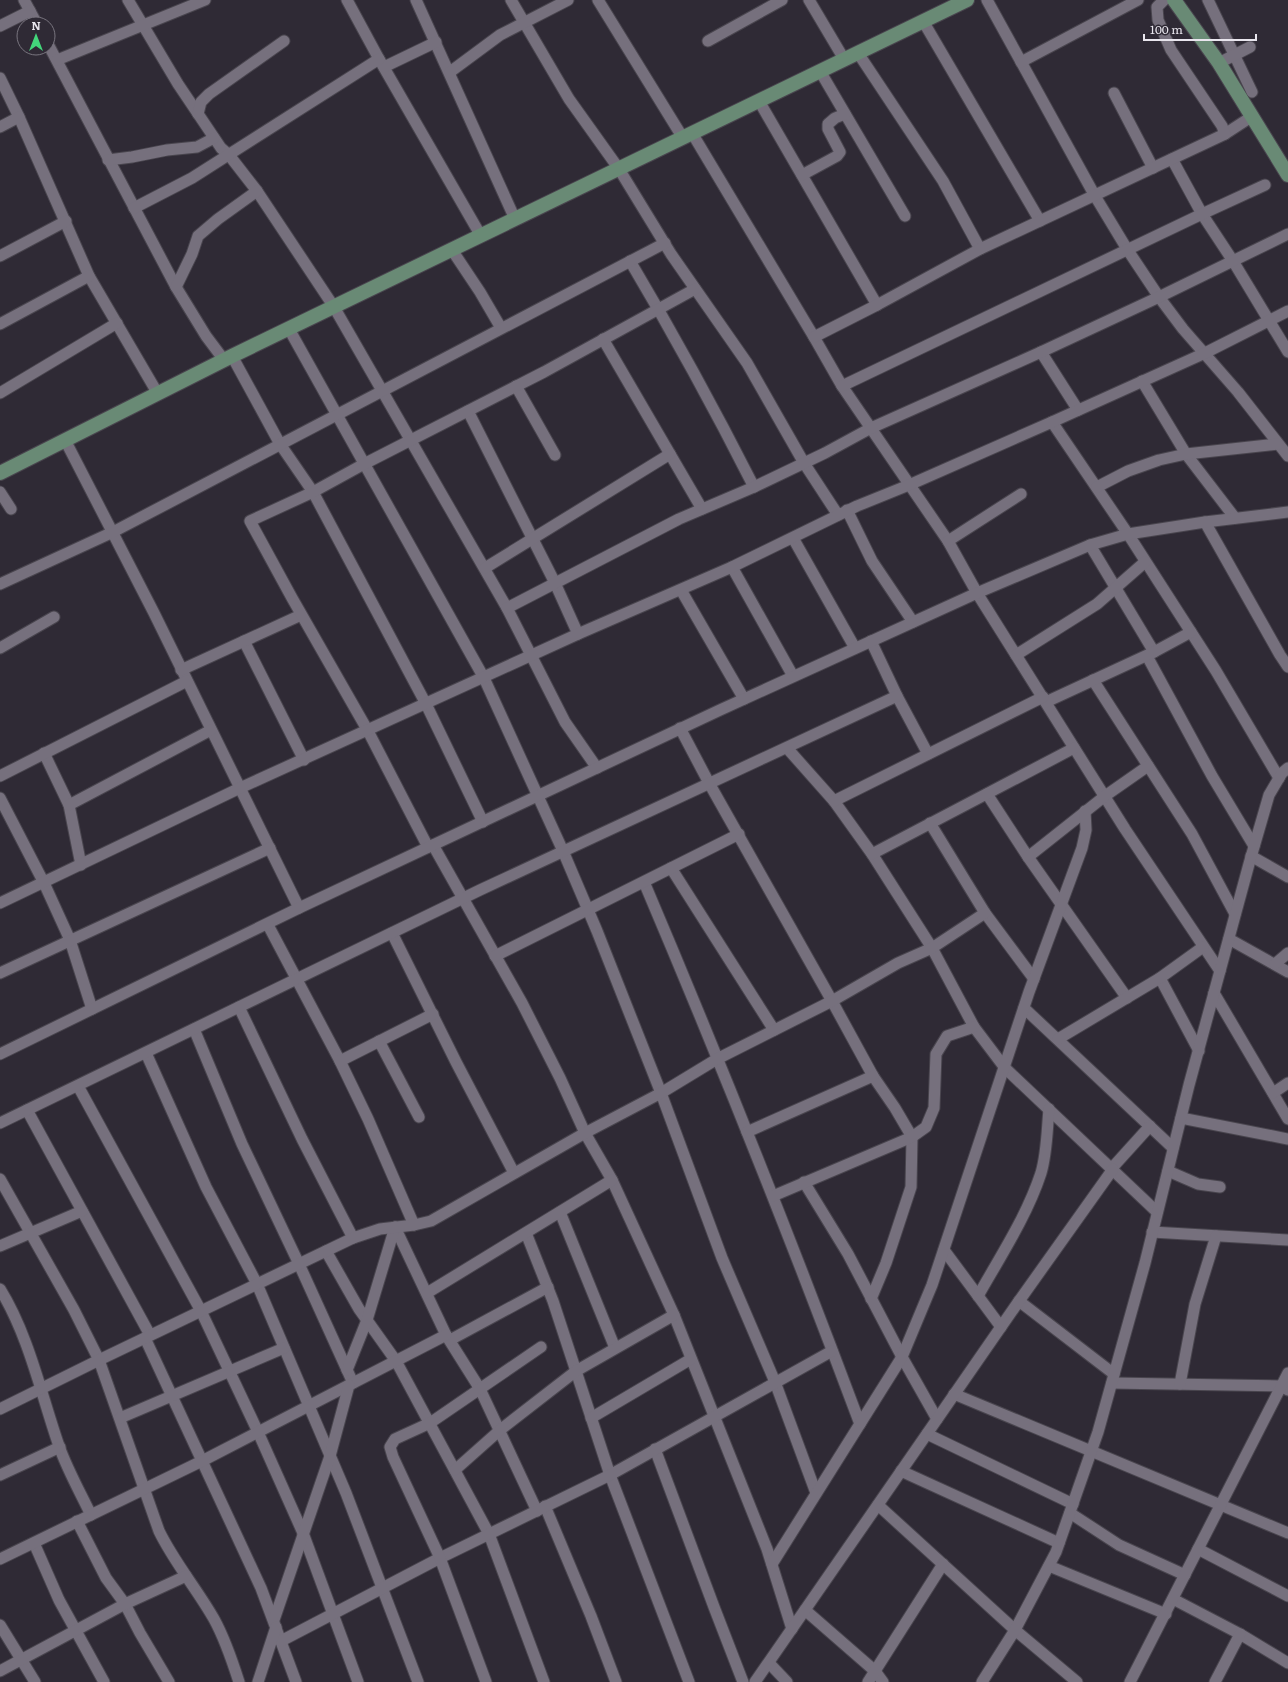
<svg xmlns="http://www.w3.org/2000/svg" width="1288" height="1682" viewBox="0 0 1288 1682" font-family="Literata,serif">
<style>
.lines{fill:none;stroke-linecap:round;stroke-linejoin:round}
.minor-casing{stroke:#49454e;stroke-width:13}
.major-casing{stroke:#49454e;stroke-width:16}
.minor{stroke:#76707d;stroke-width:11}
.major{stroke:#698a75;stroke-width:14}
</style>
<rect width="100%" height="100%" fill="#2f2a35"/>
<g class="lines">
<defs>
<g id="minor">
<path d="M24 0 37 24"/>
<path d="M128 0 178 84 221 148 229 155 257 191 334 307 507 608 565 722 597 768"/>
<path d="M347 0 379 59 481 236"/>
<path d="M416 0 515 219"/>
<path d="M511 0 569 99 619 169 671 254 747 363 804 463 838 515"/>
<path d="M598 0 683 138"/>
<path d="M809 0 844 59"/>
<path d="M987 0 1095 196 1127 249 1159 297 1183 329 1238 392 1288 456"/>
<path d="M1208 0 1252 92"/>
<path d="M923 21 1040 221"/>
<path d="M0 26 30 11"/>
<path d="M708 41 782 0"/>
<path d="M48 44 176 287 206 336 224 360"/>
<path d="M858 53 943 181 980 249"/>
<path d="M57 60 205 0"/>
<path d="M1021 62 1138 0"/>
<path d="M1219 63 1250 47"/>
<path d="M384 67 436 42"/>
<path d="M820 71 905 216"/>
<path d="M450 72 500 35 568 0"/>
<path d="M0 78 19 117 89 276 158 394"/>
<path d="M1114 93 1153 168"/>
<path d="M759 101 877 305"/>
<path d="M198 114 201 102 209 94 284 41"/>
<path d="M0 127 19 117"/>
<path d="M692 133 814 337 842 386 948 541 977 593 1125 829 1220 971"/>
<path d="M1225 134 1251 117"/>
<path d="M1172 159 1202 214 1233 261 1288 352"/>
<path d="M108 160 132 157 167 150 197 147 214 138"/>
<path d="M802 175 837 156 840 152 828 129V124L835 118 845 114"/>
<path d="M134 208 192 178 379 59"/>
<path d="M452 250 480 292 501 328"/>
<path d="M0 256 66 221"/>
<path d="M630 261C674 335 715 410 754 487"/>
<path d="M176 287 192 254 198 236 218 219 257 191"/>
<path d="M0 324 89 276"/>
<path d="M289 329 484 678 563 851 597 931 661 1093 722 1258 775 1382 816 1493"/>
<path d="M814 337 877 305 980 249 1225 134 1222 126 1171 50 1158 20 1157 7 1164 0"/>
<path d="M603 339 702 509"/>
<path d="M1041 352 1078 410"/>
<path d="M232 356 280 444 313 492 426 704 483 822"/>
<path d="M1142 381 1186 454 1235 518"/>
<path d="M516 386 555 455"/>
<path d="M842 386 1202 214 1265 185"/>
<path d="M0 393 117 323"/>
<path d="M468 411 555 583 578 634"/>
<path d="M1052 422 1128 534 1216 671 1279 778"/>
<path d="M65 440 154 613 299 908"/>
<path d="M1097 487 1128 471 1159 460 1186 454 1278 444"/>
<path d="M0 492 11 509"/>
<path d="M847 510 872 561 913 622"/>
<path d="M1205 522 1280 655 1288 667"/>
<path d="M793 538 855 648"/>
<path d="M948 541 1021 494"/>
<path d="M1090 545 1154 652"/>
<path d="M732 567 793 676"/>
<path d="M485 568 670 454"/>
<path d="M0 584 113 532 665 243"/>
<path d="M681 590 744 699"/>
<path d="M507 608 679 519 754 487 825 453 871 428 1041 352 1159 297 1288 234"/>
<path d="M244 641 304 760"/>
<path d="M871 641 897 696 928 754"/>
<path d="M0 648 54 617"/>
<path d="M1016 655 1097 604 1145 562"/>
<path d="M1147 656 1212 776 1254 846"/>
<path d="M181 670 301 615"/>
<path d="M1093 680 1192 834 1235 914"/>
<path d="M1046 702 1154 652 1191 632"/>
<path d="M680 728 709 783 832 1001 873 1076 895 1108 912 1137 911 1187 886 1263 871 1299"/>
<path d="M787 748 834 801 872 854 932 948 974 1027 1005 1068 1157 1212"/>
<path d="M44 753 69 805 81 865"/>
<path d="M0 776 187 681"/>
<path d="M987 794 1028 857 1127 998"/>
<path d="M0 798 44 883 70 940 92 1009"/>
<path d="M834 801 1043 697"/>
<path d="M69 805 211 730"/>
<path d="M930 823 985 913 1034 979"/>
<path d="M433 845 522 1003 560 1078 585 1133 612 1180 674 1315 767 1549 792 1629"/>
<path d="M428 847 368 731 292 598 250 521 313 492 364 464 544 372 695 289"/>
<path d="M872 854 1074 748"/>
<path d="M1251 856 1288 877"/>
<path d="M1028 857 1105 796 1148 766"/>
<path d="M671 868 774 1030"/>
<path d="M644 882C720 1061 792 1242 860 1424"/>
<path d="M0 903 240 788 578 634 732 567 857 506 909 485 1052 422 1205 353 1288 311"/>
<path d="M268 925 340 1061 368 1119 414 1225"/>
<path d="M392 933 456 1062 514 1173"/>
<path d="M1229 939 1288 972"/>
<path d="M495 956 739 834"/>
<path d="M1275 964 1288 953"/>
<path d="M0 973 270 848"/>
<path d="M1160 978 1199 1051"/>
<path d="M1214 993 1288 1119"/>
<path d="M239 1007 302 1139 353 1238"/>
<path d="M1024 1008 1173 1148"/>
<path d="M194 1029 242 1144 299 1264 353 1383"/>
<path d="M1058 1039 1160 978 1203 947"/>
<path d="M379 1041 419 1117"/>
<path d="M146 1053 206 1187 257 1284 346 1493 418 1682"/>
<path d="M0 1054 299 908 720 710 977 593 1090 545 1128 534 1205 522 1288 512"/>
<path d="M340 1061 433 1014"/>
<path d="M78 1086 201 1311 258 1432 303 1533 358 1682"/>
<path d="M1273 1093 1288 1083"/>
<path d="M27 1110 150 1335"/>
<path d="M1181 1118 1288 1139"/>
<path d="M0 1123 480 890 897 696"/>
<path d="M747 1132 873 1076"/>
<path d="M1112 1168 1150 1126"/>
<path d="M1168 1171 1198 1184 1220 1187"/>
<path d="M0 1179 74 1310 99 1360 159 1531C174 1562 197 1589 214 1619 225 1639 232 1660 239 1682"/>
<path d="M804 1182 848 1254 902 1357 937 1419"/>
<path d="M773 1196 912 1137 926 1127 934 1108 936 1054 947 1036 974 1027"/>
<path d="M560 1212 615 1348"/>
<path d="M395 1227 446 1335 480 1389 537 1511"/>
<path d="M1152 1232 1288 1240"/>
<path d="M526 1233 553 1301 610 1475 689 1682"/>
<path d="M0 1246 82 1211"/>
<path d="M944 1250 1001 1327"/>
<path d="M326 1251 359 1309 396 1361 489 1534 544 1682"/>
<path d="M0 1289C29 1336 41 1394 59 1446 67 1469 80 1492 91 1515"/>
<path d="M427 1293 612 1180"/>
<path d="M978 1296C1000 1257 1027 1216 1041 1173 1047 1153 1047 1130 1049 1109"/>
<path d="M1019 1301 1114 1374"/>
<path d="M145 1338 261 1588 296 1682"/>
<path d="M450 1340 548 1287"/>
<path d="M347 1370 367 1320 395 1227"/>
<path d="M1112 1383 1281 1386 1288 1390"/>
<path d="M1180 1384 1195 1304 1216 1236"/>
<path d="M954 1394 1288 1533"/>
<path d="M0 1409 99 1360 353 1238 380 1229 414 1225 431 1221 585 1133 661 1093 717 1059 832 1001 898 963 932 948 985 913"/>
<path d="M120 1418 284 1348"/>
<path d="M591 1418 691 1359"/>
<path d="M927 1434 1073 1504"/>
<path d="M655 1449 714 1607 743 1682"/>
<path d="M455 1470 500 1430 576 1371 674 1315"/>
<path d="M901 1471 1059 1543"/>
<path d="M0 1475 60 1447"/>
<path d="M878 1505 1015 1630 1077 1682"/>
<path d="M545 1506 591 1616 616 1682"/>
<path d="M1070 1513 1119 1545 1185 1575"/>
<path d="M77 1521 106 1578 125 1604 140 1633 169 1682"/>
<path d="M34 1543 59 1600 104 1682"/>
<path d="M1198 1549 1288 1596"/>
<path d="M0 1559 202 1461 446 1335"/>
<path d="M772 1564 902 1357 932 1285 1029 992 1082 848 1086 830 1085 811"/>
<path d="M1049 1566 1166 1614"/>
<path d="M1173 1599 1240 1634 1288 1663"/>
<path d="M805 1610 875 1671 883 1682"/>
<path d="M274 1620 330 1456 349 1385"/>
<path d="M0 1625 35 1682"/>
<path d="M281 1641 440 1558 610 1475 832 1351"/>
<path d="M769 1663 787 1682"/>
<path d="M0 1671 125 1604 186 1576"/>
<path d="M258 1682 276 1627"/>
<path d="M486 1682 440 1558 393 1457 390 1447 395 1439 430 1423 541 1347"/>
<path d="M755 1682 1019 1301 1113 1169"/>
<path d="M868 1682 943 1564"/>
<path d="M982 1682 1015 1630 1056 1552 1098 1432 1145 1263 1189 1085 1249 864 1269 795 1282 773 1288 768"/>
<path d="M1130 1682 1288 1373"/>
<path d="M1215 1682 1240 1634"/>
</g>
<g id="major">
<path d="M1174 0 1219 63 1288 175"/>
<path d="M0 473 232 356 967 0"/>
</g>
</defs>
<use href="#minor" class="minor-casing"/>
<use href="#major" class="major-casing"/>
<use href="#minor" class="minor"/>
<use href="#major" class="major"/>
</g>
<g transform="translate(36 36)"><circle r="19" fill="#2f2a35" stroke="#79757f"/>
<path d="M0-3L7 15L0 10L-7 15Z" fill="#43d77b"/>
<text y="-6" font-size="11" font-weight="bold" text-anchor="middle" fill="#e9e6ee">N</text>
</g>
<path d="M1144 34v6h112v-6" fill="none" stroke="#e9e6ee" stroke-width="2"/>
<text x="1150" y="34" font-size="12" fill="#e9e6ee" stroke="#2f2a35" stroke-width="3" paint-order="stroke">100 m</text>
</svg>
